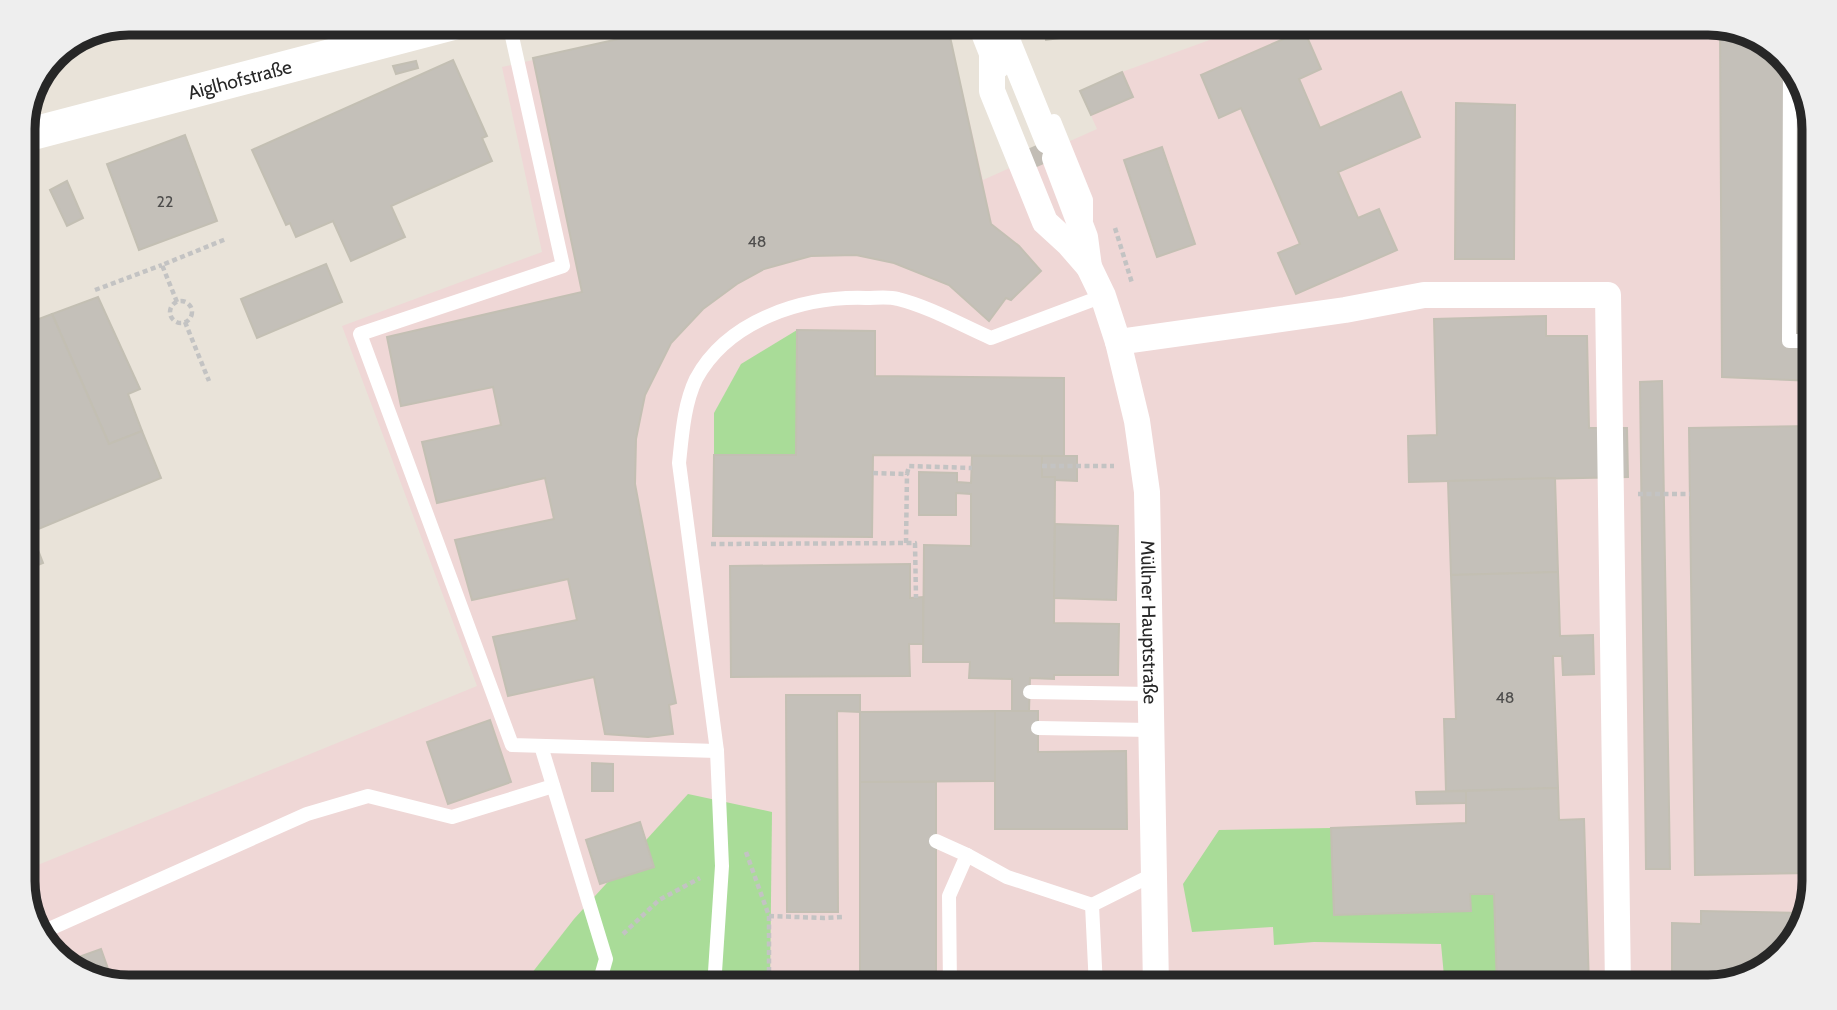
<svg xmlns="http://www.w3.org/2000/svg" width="1837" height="1010" viewBox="0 0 1837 1010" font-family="Cabin,sans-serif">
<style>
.medical{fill:#efd7d6}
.green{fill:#a9dc98}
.building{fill:#c4c0b9;stroke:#c3bfb3;stroke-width:2}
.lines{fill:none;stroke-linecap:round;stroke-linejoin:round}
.minor-tunnel{stroke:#c2bdb5;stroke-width:26;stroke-dasharray:26 13;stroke-linecap:butt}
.path{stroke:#c3c3c3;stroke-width:4.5;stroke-dasharray:5 3.5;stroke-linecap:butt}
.service{stroke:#fff;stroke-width:14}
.minor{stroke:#fff;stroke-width:26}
.tertiary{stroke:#fff;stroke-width:33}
.labels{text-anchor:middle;stroke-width:5;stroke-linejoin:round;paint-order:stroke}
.number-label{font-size:16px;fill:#4e4d4c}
.street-label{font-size:19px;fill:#272727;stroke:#fff}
.rim{fill:none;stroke:#272727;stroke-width:9}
</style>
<rect width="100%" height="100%" fill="#e9e3d9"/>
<path class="medical" d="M695 23H947L983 180 1097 129 1080 91 1122 72 1245 27V23H1708L1761 37 1800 76 1814 122V881L1800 934 1761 973 1708 987H129L76 973 40 940 23 888V871L477 686 342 326 542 252 502 67Z"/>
<g class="green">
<path d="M797 330 796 455H714V413L741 364Z"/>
<path d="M688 794 772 812 770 987H521L574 919Z"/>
<path d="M1331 828 1334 915 1470 911V894H1494L1497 987H1445L1441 944 1314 942 1274 945 1273 927 1192 932 1183 884 1219 830Z"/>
</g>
<g class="building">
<path d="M690 23H947L991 224 1019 246 1041 271 1011 300 1006 298 989 321 949 285 894 263 856 255 811 256 764 269 737 284 703 309 671 343 645 395 636 439 635 484 676 703 669 705 673 734 648 737 605 734 594 677 508 696 493 637 577 620 568 579 472 600 455 540 554 519 545 478 437 503 422 442 501 425 493 387 401 406 387 337 582 292 533 58Z"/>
<path d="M1043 23H1173L1046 40Z"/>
<path d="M1720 26 1761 37 1800 76 1814 122V381L1722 377Z"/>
<path d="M1304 30 1321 69 1299 79 1320 128 1401 92 1420 137 1338 172 1358 218 1379 209 1397 250 1296 294 1278 253 1300 244 1272 179 1241 108 1219 118 1201 75Z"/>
<path d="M453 60 487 136 482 138 492 161 391 206 405 237 351 261 333 221 296 237 290 223 286 225 252 150Z"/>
<path d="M416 61 418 68 396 74 393 66Z"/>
<path d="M1122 72 1133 97 1091 115 1080 91Z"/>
<path d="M1456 103 1515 105 1514 259H1455Z"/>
<path d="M185 135 217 221 139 250 107 164Z"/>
<path d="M1055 138 1062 155 1030 169 1023 152Z"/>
<path d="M1162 147 1195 244 1157 257 1124 160Z"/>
<path d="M67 181 83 218 67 226 50 190Z"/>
<path d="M326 264 342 302 257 338 241 299Z"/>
<path d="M98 297 140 389 128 394 142 431 109 444 52 314Z"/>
<path d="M52 314 109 444 142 431 161 478 31 532 43 563 23 571V325Z"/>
<path d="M1546 316V336H1587L1589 428H1627L1628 477 1409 482 1408 436 1437 435 1434 319Z"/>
<path d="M797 330 875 331V376L1064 378V456L873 455 872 537 713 536 714 455H796Z"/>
<path d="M1662 381 1670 869H1646L1640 382Z"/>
<path d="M1814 426V873L1695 875 1689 428Z"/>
<path d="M972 456H1042V477H1055L1054 623 1119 624 1118 675H1054V679L1030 678 1029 711H1012V679L969 678 970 662H923L924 545 971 546V494L956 493V515H919V472L957 473V482L971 483Z"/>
<path d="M1042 456H1077V481L1055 480V477H1042Z"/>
<path d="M1555 478 1558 572 1451 575 1448 481Z"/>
<path d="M1055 524 1118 526 1116 600 1054 598Z"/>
<path d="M910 564V598L923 597V644H909L910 676 731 677 730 566Z"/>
<path d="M1558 572 1560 636 1593 635 1594 674 1563 675 1562 656H1553L1558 788 1446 791 1444 719H1456L1451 575Z"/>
<path d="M786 695H860V712L837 711 838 912H787Z"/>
<path d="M995 711V781L860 782V712Z"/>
<path d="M995 711H1038V752L1126 751 1127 829H995Z"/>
<path d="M490 720 511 782 448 804 427 742Z"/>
<path d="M592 763 613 764V791H592Z"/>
<rect x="860" y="782" width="76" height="205"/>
<path d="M1558 788 1559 820 1584 819 1589 987H1497L1494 894H1470L1471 911 1334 915 1331 828 1466 823V791Z"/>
<path d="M1466 791V803L1417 804 1416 792Z"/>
<path d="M640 822 654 867 600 884 586 840Z"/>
<path d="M1701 911 1806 913 1800 934 1761 973 1708 987H1672V923L1701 924Z"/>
<path d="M101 949 111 977 102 980 76 973 65 962Z"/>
</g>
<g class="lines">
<path class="minor-tunnel" d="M1030 149 1037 166"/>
<g class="path">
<path d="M1115 228 1132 283"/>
<path d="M95 290 162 265"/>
<circle cx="181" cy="312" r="11"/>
<path d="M177 302 162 265 226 239"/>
<path d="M185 322 209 381"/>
<path d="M1042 466H1114"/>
<path d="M873 473 907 474 909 466 972 468"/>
<path d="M1638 494H1690"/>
<path d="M906 543 907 474"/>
<path d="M711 544 915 543 916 598"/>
<path d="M746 852 769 916V987"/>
<path d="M769 916 824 918 842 917"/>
<path d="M623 934 659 900 700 878"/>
<path d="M1184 986 1194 987"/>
</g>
<g class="service">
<path d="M509 23 563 266 360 334 512 745 717 751"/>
<path d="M1790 66 1789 341H1814"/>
<path d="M1054 121 1086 200V220"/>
<path d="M1030 692 1150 694"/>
<path d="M1038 728 1150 730"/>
<path d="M541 746 606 959 598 987"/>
<path d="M936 841 967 855"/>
<path d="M38 934 307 814 368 796 452 817 553 786"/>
<path d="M714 987 722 866 717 751 679 463C682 435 684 404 696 379 728 320 803 296 866 298 876 298 888 296 898 299 930 307 961 325 991 338L1103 296"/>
<path d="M950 987 949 896 967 855 1007 877 1092 905"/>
<path d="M1096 987 1092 905 1152 875"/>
</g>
<g class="minor">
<path d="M980 23 997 66"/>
<path d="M1004 23 1009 45 1048 141"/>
<path id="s1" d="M992 52V91L1045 222 1069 244 1089 267 1103 296 1118 342 1137 421 1147 492 1156 987"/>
<path d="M1055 158 1085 237 1089 267"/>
<path d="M1118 342 1345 310 1424 295H1608L1618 987"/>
</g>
<path class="tertiary" id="s2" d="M23 136 455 23"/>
</g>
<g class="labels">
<g class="number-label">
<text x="165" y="207">22</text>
<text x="757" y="247">48</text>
<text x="1505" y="703">48</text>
</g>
<g class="street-label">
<text dy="7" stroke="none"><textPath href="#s2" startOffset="224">Aiglhofstraße</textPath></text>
<text dy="7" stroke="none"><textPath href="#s1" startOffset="607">Müllner Hauptstraße</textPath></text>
</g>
</g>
<path d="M0 0H1837V1010H0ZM129 35H1708A94 94 0 0 1 1802 129V881A94 94 0 0 1 1708 975H129A94 94 0 0 1 35 881V129A94 94 0 0 1 129 35Z" fill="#eee" fill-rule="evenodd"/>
<path class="rim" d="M129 35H1708A94 94 0 0 1 1802 129V881A94 94 0 0 1 1708 975H129A94 94 0 0 1 35 881V129A94 94 0 0 1 129 35Z"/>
</svg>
